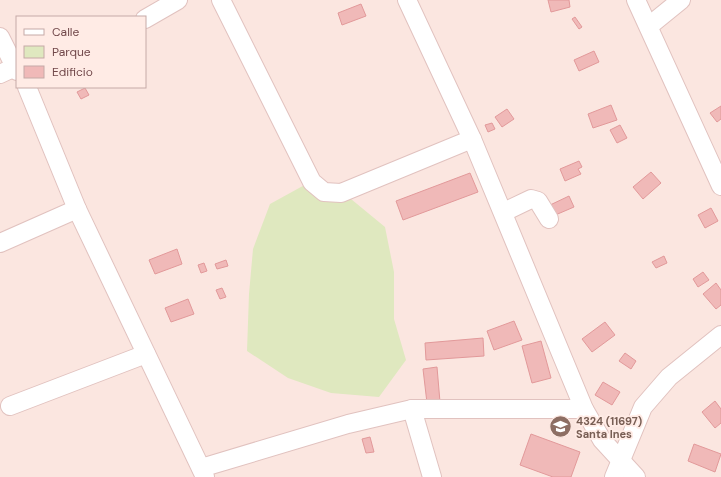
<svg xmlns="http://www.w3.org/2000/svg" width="721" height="477" viewBox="0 0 721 477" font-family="'DM Sans',sans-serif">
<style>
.green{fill:#dfe8bf}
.building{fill:#f0b9b8;stroke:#e2999a}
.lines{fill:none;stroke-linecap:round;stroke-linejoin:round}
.minor-casing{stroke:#e1c2bf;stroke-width:20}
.minor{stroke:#fff;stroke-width:18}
.labels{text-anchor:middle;stroke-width:3.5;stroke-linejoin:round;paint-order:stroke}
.education-label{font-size:11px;font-weight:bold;fill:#785e54;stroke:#ffebe5;text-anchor:start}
</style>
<rect width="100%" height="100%" fill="#fbe6e0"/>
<path class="green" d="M310 182 351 199 385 227 394 272V319L406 360 379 397 331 393 288 378 247 351 249 294 253 249 270 204Z"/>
<g class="building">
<path d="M548 0H569L570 7 551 12Z"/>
<path d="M361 4 366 16 342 25 338 13Z"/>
<path d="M575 17 582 27 579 29 572 19Z"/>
<path d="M594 51 599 62 579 71 574 60Z"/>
<path d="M85 88 89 95 81 99 77 92Z"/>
<path d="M611 105 617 120 593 128 588 114Z"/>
<path d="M721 106V119L717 122 710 113Z"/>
<path d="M507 109 514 119 502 127 495 117Z"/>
<path d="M492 123 495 129 488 132 485 125Z"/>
<path d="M620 125 627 138 617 143 610 130Z"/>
<path d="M579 161 582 167 578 169 581 174 565 181 560 169Z"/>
<path d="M651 172 661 183 643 199 633 187Z"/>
<path d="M470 173 478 192 403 220 396 201Z"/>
<path d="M569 196 574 207 553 216 548 206Z"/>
<path d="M711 208 718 221 705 228 698 215Z"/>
<path d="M177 249 182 264 155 274 149 260Z"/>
<path d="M664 256 667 263 656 268 652 262Z"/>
<path d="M226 260 228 266 217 269 215 264Z"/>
<path d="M204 263 207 271 201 273 198 265Z"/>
<path d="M703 272 709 280 698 287 693 279Z"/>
<path d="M716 283 721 290V305L716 309 703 294Z"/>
<path d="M222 288 226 297 220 299 216 290Z"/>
<path d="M188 299 194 314 171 322 165 308Z"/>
<path d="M514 321 522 340 494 350 487 331Z"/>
<path d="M605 322 615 335 592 352 582 339Z"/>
<path d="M483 338 484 356 426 360 425 343Z"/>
<path d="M541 341 551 378 532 383 522 346Z"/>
<path d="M625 353 636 361 631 369 619 361Z"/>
<path d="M437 367 440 402 427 403 423 369Z"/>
<path d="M603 382 620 392 612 405 595 395Z"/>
<path d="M715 401 721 409V423L715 428 702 412Z"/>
<path d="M531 434 580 452 571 477H553L520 465Z"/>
<path d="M370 437 374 452 366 453 362 439Z"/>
<path d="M694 444 721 454 715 472 688 461Z"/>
</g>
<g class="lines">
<defs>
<g id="minor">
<path d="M221 0 312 182 324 192 341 193 472 139"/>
<path d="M407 0 472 139 584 409 602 440 636 477"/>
<path d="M636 0 721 186"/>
<path d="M145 19 178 0"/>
<path d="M649 26 681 0"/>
<path d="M0 37 17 71"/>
<path d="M0 74 15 67"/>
<path d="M27 87 77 209 205 477"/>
<path d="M504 212 531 199 538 201 549 219"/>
<path d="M0 243 77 209"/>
<path d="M10 406 146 354"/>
<path d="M412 409 432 477"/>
<path d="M201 468 348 424 412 409H584"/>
<path d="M614 477 643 407 669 377 721 335"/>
</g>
</defs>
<use href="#minor" class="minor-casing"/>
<use href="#minor" class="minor"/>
</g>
<defs>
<symbol id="school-disc" viewBox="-11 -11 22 22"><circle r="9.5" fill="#8d6e63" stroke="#ffebe5"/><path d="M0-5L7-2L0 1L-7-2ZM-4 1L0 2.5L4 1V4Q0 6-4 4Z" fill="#fff"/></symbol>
</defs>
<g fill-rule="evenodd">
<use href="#school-disc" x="548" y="414" width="25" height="25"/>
</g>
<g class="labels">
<g class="education-label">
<text x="576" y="425">4324 (11697)<tspan x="576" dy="13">Santa Ines</tspan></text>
</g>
</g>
<rect x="16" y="16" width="130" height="72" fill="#ffebe5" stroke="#c6aaa7"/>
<rect x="24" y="29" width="20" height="6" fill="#ffffff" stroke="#c6aaa7"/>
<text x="52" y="36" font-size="12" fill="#71484a">Calle</text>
<rect x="24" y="46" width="20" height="12" fill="#dfe8bf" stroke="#c6aaa7"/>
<text x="52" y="56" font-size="12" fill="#71484a">Parque</text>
<rect x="24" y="66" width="20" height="12" fill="#f0b9b8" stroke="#c6aaa7"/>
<text x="52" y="76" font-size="12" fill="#71484a">Edificio</text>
</svg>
